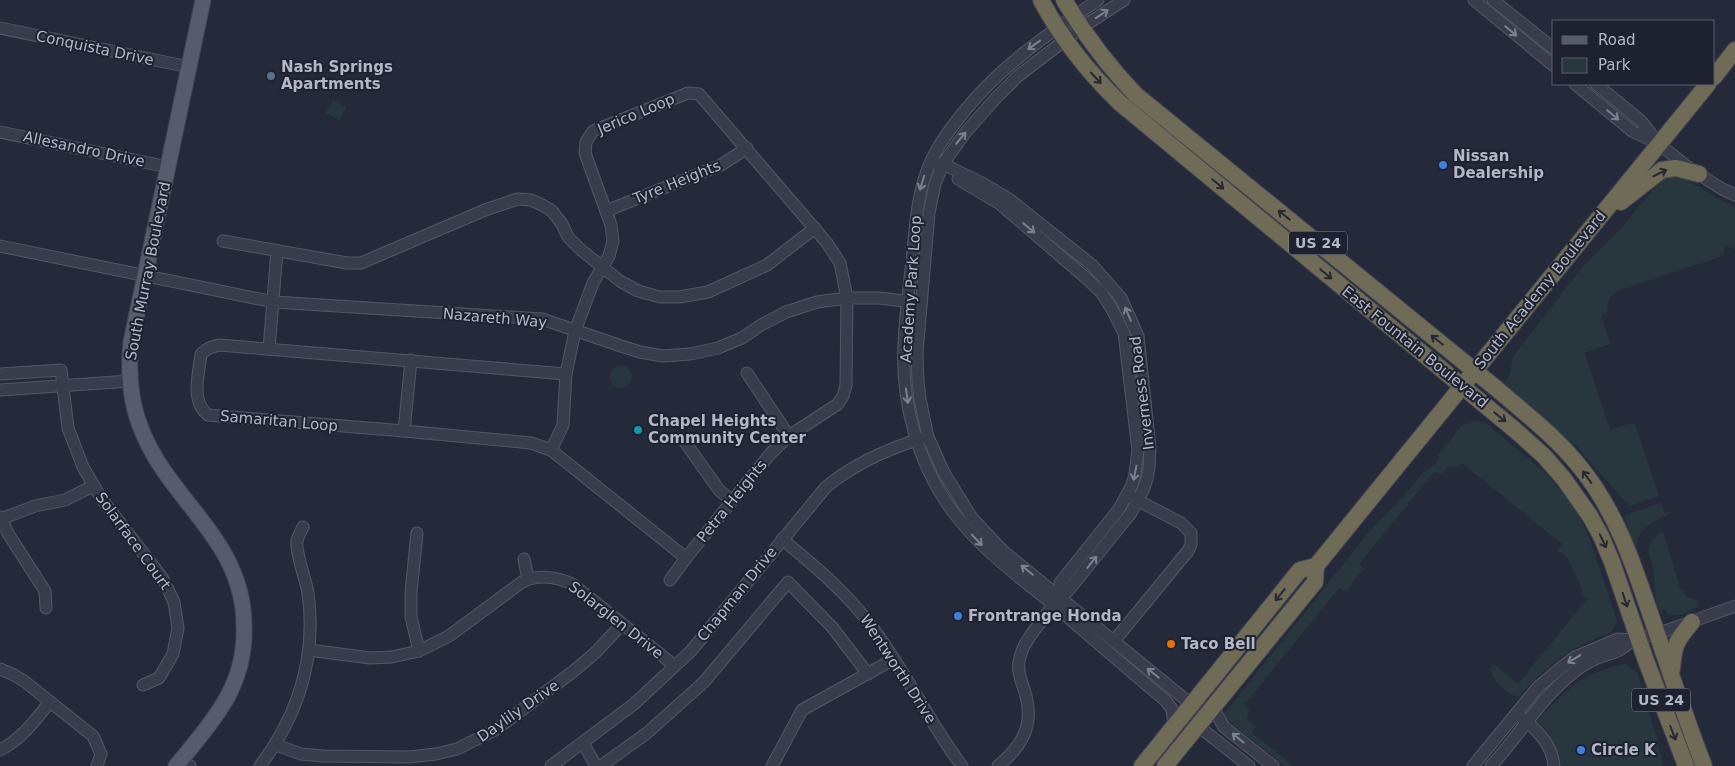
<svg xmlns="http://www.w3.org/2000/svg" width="1735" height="766" viewBox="0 0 1735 766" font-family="'DejaVu Sans',sans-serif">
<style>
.green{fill:#28373d}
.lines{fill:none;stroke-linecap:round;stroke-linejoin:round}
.minor-casing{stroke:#545866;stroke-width:13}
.major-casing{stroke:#424654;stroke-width:17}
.highway-casing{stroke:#414553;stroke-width:18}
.minor{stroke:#393d4b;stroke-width:11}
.major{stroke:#575b6b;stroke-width:15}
.highway{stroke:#706b56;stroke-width:16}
.oneway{stroke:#7d818f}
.oneway2{stroke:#262934}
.service-dot{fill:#5c6f8a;stroke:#1e2230;stroke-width:2}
.shop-dot{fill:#3f7fe0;stroke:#1e2230;stroke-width:2}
.culture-dot{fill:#0f9aa8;stroke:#1e2230;stroke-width:2}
.food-dot{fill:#e8710a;stroke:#1e2230;stroke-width:2}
.labels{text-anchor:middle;stroke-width:4;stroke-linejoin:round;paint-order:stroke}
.shield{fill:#1e2230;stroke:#878b99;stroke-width:1}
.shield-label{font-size:14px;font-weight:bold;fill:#b4b8c6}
.street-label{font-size:15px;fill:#b4b8c6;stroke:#1e2230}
.poi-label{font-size:15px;font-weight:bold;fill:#b4b8c6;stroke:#1e2230;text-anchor:start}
</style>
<rect width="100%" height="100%" fill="#252a3b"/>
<g class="green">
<path d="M333 100 346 107 340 120 326 113Z"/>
<path d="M1672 177 1684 178 1713 196 1735 207V251L1733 246 1728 247 1727 245 1723 247 1724 255 1721 254 1722 256 1619 290C1610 295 1606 302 1608 312L1601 314 1610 344 1585 353 1610 430 1635 423 1659 496 1633 505H1628L1577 447 1504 383 1509 376 1514 355 1584 265 1624 225 1659 182 1666 178Z"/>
<circle cx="621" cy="377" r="11"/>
<path d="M1474 421 1484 422 1549 476 1576 510 1588 535 1617 621 1611 633C1572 644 1544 669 1518 697 1506 693 1495 683 1490 671L1493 665H1495L1518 684 1587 599 1581 594 1582 589 1568 558 1558 550 1562 544 1462 463 1458 467 1449 466 1441 474 1434 472 1359 564 1364 569 1346 591 1339 588 1244 705 1249 710 1247 719 1256 727 1252 733 1294 766H1284L1231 723 1224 714 1373 527 1410 489 1425 470C1432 469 1438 461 1439 454L1462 425Z"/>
<path d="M1661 503 1665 513 1670 512V514C1657 519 1639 527 1637 543 1636 549 1639 555 1641 560L1639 561 1624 515Z"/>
<path d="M1660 532H1663L1680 588 1686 596 1698 601 1699 606C1686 611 1684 618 1667 614L1666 610 1663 609 1661 613V611L1657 612 1653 568 1648 548 1653 539Z"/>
<path d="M1625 664 1637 672 1656 735 1663 766H1560L1549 732 1537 721C1569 688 1578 675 1625 664Z"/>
</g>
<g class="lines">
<defs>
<g id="minor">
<path d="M1098 0C1035 42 981 80 939 146 917 181 916 221 912 261 909 289 905 317 904 345 901 402 918 463 951 509 979 548 1018 576 1055 606 1092 638 1129 670 1166 701L1172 709 1174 725"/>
<path d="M1124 0 1081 28 1018 76 995 99 965 133 943 164 935 184 929 213 917 353 918 382 920 399 928 437 944 473 972 518 1003 551 1191 704"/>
<path d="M1474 0 1554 66"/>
<path d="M1493 0 1554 49"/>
<path d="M0 28 189 67"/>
<path d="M1575 84 1632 131 1655 142"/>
<path d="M1596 84 1641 121 1659 144 1689 168 1722 189 1735 195"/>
<path d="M0 132 168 167"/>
<path d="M937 164H943L982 183 1009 199 1092 265 1121 298 1138 336 1150 448 1149 467 1147 479 1143 490 1131 513 1068 591C1056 597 1051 608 1043 619 1033 632 1021 646 1019 662 1017 674 1023 684 1026 696 1034 727 1021 747 998 766"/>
<path d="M958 179 1000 204 1086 278 1101 292 1112 309 1124 333 1138 450 1135 474 1132 485 1119 509 1060 583 1059 596"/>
<path d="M606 211 721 165 747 148"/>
<path d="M223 241 347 263H361L485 210 518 199 531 200 544 206 552 211 562 224 568 237 581 250 620 281 638 291 660 297H679L708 292 767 265 815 228"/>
<path d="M0 246 274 302 542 319 621 346 640 352 663 356 690 354 718 348 742 338 761 325 786 312 817 302 847 298H879L921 303"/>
<path d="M269 349 277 251"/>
<path d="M747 373 789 436"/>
<path d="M0 374 61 370 68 428 83 467 101 498 163 579 174 602 178 628 173 654 159 678 143 685"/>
<path d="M566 374 219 345 209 348 201 354C199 374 190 401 208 415L404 431 531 443 551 450 686 558"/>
<path d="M0 390 130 381"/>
<path d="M404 431 411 360"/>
<path d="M685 442 719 490 732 501"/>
<path d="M551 450 563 425 566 374 575 331 593 283 609 256 613 241 611 225 585 153 586 142 593 131 688 93 699 94 827 243 840 263 847 298 846 385 843 396 838 404 789 436 771 453 686 558 670 580"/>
<path d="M0 517 9 535 45 591 46 608"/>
<path d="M1 519 35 506 65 500 93 486"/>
<path d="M417 533 411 592V617L419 651"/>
<path d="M782 539C813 565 844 590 869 623 904 668 928 721 962 766"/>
<path d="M524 559 528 579"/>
<path d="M1114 641 1188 551 1191 545V533L1181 523 1133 498"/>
<path d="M309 650 370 658 392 657 419 651 449 636 522 582C539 574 558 577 574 585L675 666"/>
<path d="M0 669 14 675 24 681 93 736 101 754 97 766"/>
<path d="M1215 703 1216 713 1224 727 1273 766"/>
<path d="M1521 717C1538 731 1552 744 1554 766"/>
<path d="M1198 726 1249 766"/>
<path d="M583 743 596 766"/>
<path d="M276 745 301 754 323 756 409 757 436 754 457 749 495 730 575 670 596 652 622 624"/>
<path d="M0 750C22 739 35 720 50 702"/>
<path d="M181 760 190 766"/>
<path d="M260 766C299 714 317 658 308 593 306 581 295 550 297 541 298 536 301 531 303 527"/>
<path d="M551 766 634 704 691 651 826 487C855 463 887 449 923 438"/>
<path d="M601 766 647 733 704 682 788 582 832 627 868 674"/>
<path d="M772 766 802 710 894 659"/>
<path d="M1473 766 1538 687 1563 666 1575 657 1618 639 1632 640 1668 630 1735 606"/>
<path d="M1491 766C1518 737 1538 702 1569 676 1577 669 1586 663 1595 659 1611 652 1619 654 1632 640"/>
</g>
<path id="major" d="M176 766C194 744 214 721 228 696 239 675 245 650 244 626 244 540 171 503 142 431 130 403 128 372 131 342L203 0"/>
<g id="highway">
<path d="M1041 0C1062 40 1087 71 1120 103L1515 430 1544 456 1564 479 1590 516 1601 536 1612 562 1645 658 1686 766"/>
<path d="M1064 0C1085 35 1108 66 1136 95L1497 389C1526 414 1556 437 1580 467 1616 511 1633 563 1651 616 1668 666 1685 717 1704 766"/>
<path d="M1714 77 1735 50"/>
<path d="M1621 202 1662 170 1676 168 1699 174"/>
<path d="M1672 669C1674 645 1676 641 1692 622"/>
<path d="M1142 766 1300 570 1316 566"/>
<path d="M1165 766 1315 582 1316 566 1708 84"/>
</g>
</defs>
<use href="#minor" class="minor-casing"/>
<use href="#major" class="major-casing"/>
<use href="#highway" class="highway-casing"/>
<use href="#minor" class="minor"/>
<use href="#major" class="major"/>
<use href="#highway" class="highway"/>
</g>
<defs><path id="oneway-shaft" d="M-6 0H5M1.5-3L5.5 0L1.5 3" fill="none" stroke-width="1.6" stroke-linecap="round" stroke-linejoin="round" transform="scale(1.25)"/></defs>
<g class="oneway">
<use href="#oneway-shaft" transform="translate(1102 14) rotate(-34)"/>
<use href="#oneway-shaft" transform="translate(1511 31) rotate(40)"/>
<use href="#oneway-shaft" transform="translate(1034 45) rotate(144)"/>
<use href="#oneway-shaft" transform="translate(1613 115) rotate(40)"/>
<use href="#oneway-shaft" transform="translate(961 138) rotate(-50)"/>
<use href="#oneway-shaft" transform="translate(922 183) rotate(107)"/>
<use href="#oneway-shaft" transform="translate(1029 228) rotate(40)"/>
<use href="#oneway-shaft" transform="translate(1128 314) rotate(-113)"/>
<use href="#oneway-shaft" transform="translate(907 396) rotate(82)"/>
<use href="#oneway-shaft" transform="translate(1135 473) rotate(101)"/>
<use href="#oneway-shaft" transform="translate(977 540) rotate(46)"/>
<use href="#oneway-shaft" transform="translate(1092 562) rotate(-51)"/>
<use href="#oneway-shaft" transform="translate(1027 570) rotate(-141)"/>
<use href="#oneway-shaft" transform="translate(1574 659) rotate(149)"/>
<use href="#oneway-shaft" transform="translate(1153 673) rotate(-141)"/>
<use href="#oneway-shaft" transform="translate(1238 738) rotate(-141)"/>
</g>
<g class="oneway2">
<use href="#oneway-shaft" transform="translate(1096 78) rotate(47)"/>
<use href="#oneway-shaft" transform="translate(1660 173) rotate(-26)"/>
<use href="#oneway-shaft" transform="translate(1218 184) rotate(40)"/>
<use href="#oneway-shaft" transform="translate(1284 215) rotate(-141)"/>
<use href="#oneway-shaft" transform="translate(1326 274) rotate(40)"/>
<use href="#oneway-shaft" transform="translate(1437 340) rotate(-141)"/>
<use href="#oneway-shaft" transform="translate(1500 417) rotate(39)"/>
<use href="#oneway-shaft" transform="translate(1587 477) rotate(-126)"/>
<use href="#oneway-shaft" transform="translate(1603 541) rotate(65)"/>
<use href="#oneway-shaft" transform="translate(1280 595) rotate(129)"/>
<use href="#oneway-shaft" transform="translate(1625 600) rotate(72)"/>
<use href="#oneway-shaft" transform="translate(1673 733) rotate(69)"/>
</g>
<circle class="service-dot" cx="271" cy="76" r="5"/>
<g class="shop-dot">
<circle cx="1443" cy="165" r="5"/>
<circle cx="958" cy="616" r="5"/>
<circle cx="1581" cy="750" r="5"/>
</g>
<circle class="culture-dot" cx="638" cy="430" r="5"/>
<circle class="food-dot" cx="1171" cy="644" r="5"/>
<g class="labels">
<g class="shield">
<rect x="1289" y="231.5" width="58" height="23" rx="4"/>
<rect x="1632" y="688.5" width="58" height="23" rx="4"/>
</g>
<g class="shield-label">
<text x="1318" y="248">US 24</text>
<text x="1661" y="705">US 24</text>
</g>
<g class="street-label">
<text transform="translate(95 48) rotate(12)" y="5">Conquista Drive</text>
<text transform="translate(636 114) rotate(-23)" y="5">Jerico Loop</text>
<text transform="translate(84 149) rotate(12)" y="5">Allesandro Drive</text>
<text transform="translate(677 182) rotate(-22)" y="5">Tyre Heights</text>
<text transform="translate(148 271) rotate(-79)" y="5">South Murray Boulevard</text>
<text transform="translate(911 289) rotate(-86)" y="5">Academy Park Loop</text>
<text transform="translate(1540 290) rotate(-51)" y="5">South Academy Boulevard</text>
<text transform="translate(495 318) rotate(5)" y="5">Nazareth Way</text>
<text transform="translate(1415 347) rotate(39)" y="5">East Fountain Boulevard</text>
<text transform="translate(1142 393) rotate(-97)" y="5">Inverness Road</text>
<text transform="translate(279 421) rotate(5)" y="5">Samaritan Loop</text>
<text transform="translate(732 501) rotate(-51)" y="5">Petra Heights</text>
<text transform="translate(133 541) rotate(54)" y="5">Solarface Court</text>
<text transform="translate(737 594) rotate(-51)" y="5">Chapman Drive</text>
<text transform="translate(616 620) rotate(38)" y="5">Solarglen Drive</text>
<text transform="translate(898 669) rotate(57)" y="5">Wentworth Drive</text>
<text transform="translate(518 711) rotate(-35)" y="5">Daylily Drive</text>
</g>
<g class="poi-label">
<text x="281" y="72">Nash Springs<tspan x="281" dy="17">Apartments</tspan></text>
<text x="1453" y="161">Nissan<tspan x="1453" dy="17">Dealership</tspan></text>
<text x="648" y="426">Chapel Heights<tspan x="648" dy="17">Community Center</tspan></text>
<text x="968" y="621">Frontrange Honda</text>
<text x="1181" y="649">Taco Bell</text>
<text x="1591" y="755">Circle K</text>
</g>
</g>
<rect x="1552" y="20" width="162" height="65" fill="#1e2230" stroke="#5a5e6c"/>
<rect x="1562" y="36" width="25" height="8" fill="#575b6b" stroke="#5a5e6c"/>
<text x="1598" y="45" font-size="15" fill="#b4b8c6">Road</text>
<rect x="1562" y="58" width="25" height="15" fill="#28373d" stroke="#5a5e6c"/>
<text x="1598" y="70" font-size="15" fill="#b4b8c6">Park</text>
</svg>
